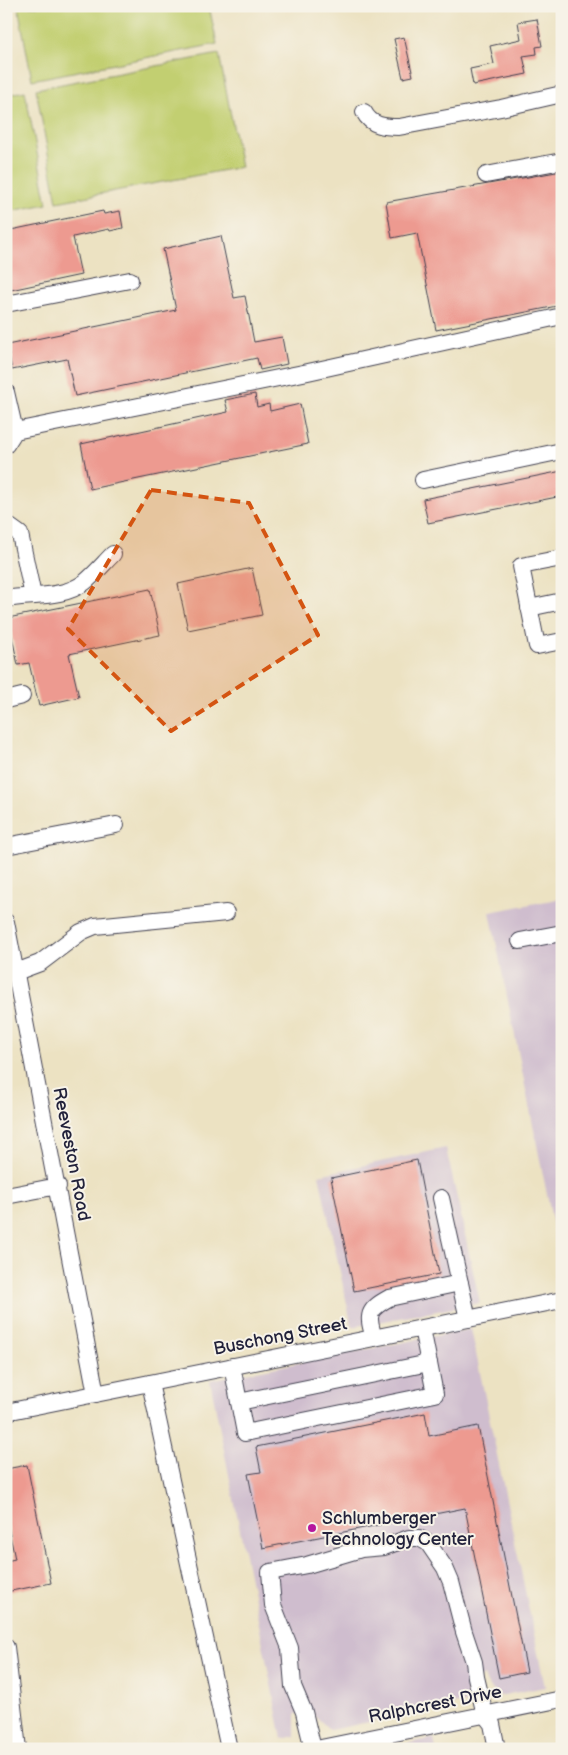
<svg xmlns="http://www.w3.org/2000/svg" width="568" height="1755" viewBox="0 0 568 1755" font-family="'Balsamiq Sans',sans-serif">
<style>
.industrial{fill:#cfbdce}
.green{fill:#c2cf71;stroke:#727856}
.building{fill:#ed9a90}
.lines{fill:none;stroke-linecap:round;stroke-linejoin:round}
.minor-casing{stroke:#403f4f;stroke-width:18}
.minor{stroke:#fff;stroke-width:16}
.marked{fill:#d45411;fill-opacity:0.2;stroke:#d45411;stroke-width:4;stroke-dasharray:10 6;stroke-linejoin:round}
.poi-dot{fill:#b5179e;stroke:#f7f3e8;stroke-width:2}
.labels{text-anchor:middle;stroke-width:4;stroke-linejoin:round;paint-order:stroke}
.street-label{font-size:18px;fill:#22223b;stroke:#f7f3e8}
.poi-label{font-size:18px;fill:#22223b;stroke:#f7f3e8;text-anchor:start}
</style>
<rect width="100%" height="100%" fill="#f7f3e8"/>
<filter id="ink" filterUnits="userSpaceOnUse"><feTurbulence type="fractalNoise" baseFrequency=".02" numOctaves="2"/><feDisplacementMap in="SourceGraphic" scale="10" xChannelSelector="R" yChannelSelector="G"/><feConvolveMatrix kernelMatrix="1 2 1 2 8 2 1 2 1" color-interpolation-filters="sRGB"/></filter>
<filter id="wash" filterUnits="userSpaceOnUse"><feTurbulence type="fractalNoise" baseFrequency=".0096" numOctaves="4" result="noise"/><feDisplacementMap in="SourceGraphic" scale="20" xChannelSelector="R" yChannelSelector="G"/><feGaussianBlur stdDeviation="1.12" result="paint"/><feColorMatrix in="noise" values="0 0 0 0 0 0 0 0 0 0 0 0 0 0 0 0 0 1.4 0 .05"/><feComposite in="paint" operator="in"/></filter>
<g filter="url(#wash)">
<rect width="100%" height="100%" fill="#ece2c2"/>
<g class="industrial">
<path d="M562 898V1269L490 912Z"/>
<path d="M446 1148 480 1303 352 1327 319 1175Z"/>
<path d="M471 1329 545 1687 499 1696 487 1684 484 1676 467 1679V1702L330 1730 310 1711 295 1714V1736L282 1739 210 1380Z"/>
<path d="M434 1738 436 1749H381Z"/>
</g>
<g class="green">
<path d="M18 6H209L217 44 32 80Z"/>
<path d="M219 54 241 167 57 202 36 89Z"/>
<path d="M25 91 47 204 6 212V95Z"/>
</g>
<g id="blocks">
<g class="building">
<path d="M537 19 542 46 536 47 537 54 523 56 527 74 473 85 470 69 494 64 490 46 521 39 518 22Z"/>
<path d="M404 37 413 76 403 78 394 39Z"/>
<path d="M562 171V305L436 330 417 233 392 238 386 202Z"/>
<path d="M103 211 104 214 120 211 123 228 110 231 109 229 73 237 81 275 6 291V231Z"/>
<path d="M221 236 234 298 245 296 254 342 282 337 287 364 260 370 257 358 75 396 67 359 12 370 7 345 176 310 163 249Z"/>
<path d="M255 394 257 407 269 404 270 411 300 404 308 444 90 489 81 444 228 412 225 400Z"/>
<path d="M562 471V496L428 523 423 499Z"/>
<path d="M252 568 262 615 188 630 178 584Z"/>
<path d="M150 589 160 635 69 654 79 697 39 706 29 663 18 665 8 618Z"/>
<path d="M417 1160 439 1274 354 1291 331 1178Z"/>
<path d="M425 1413 429 1436 478 1426 527 1672 499 1678 465 1508 263 1548 248 1474 261 1472 256 1447Z"/>
<path d="M27 1465 51 1583 6 1592V1561L15 1559 6 1516V1469Z"/>
</g>
</g>
</g>
<g filter="url(#ink)">
<use href="#blocks" fill-opacity="0" stroke="#403f4f" stroke-width="1"/>
<g class="lines">
<defs>
<g id="minor">
<path d="M364 112C371 126 385 127 399 127L501 108 562 94"/>
<path d="M486 175 562 161"/>
<path d="M6 304 130 280"/>
<path d="M6 392 15 431"/>
<path d="M6 445 15 431 308 372 562 316"/>
<path d="M423 480 562 451"/>
<path d="M6 524 20 534 33 596"/>
<path d="M562 558 521 566 537 646 562 641"/>
<path d="M6 599C32 594 63 599 85 582 95 574 104 563 113 554"/>
<path d="M529 608 562 601"/>
<path d="M6 700 22 696"/>
<path d="M6 846 116 825"/>
<path d="M6 922 96 1394"/>
<path d="M520 941 562 933"/>
<path d="M16 972 40 963 81 932 95 926 226 913"/>
<path d="M6 1196 58 1186"/>
<path d="M441 1198 468 1319"/>
<path d="M374 1338C367 1315 367 1310 389 1298L460 1283"/>
<path d="M232 1366 245 1433 435 1394 422 1328"/>
<path d="M150 1383 229 1749"/>
<path d="M239 1402 429 1363"/>
<path d="M6 1412 562 1300"/>
<path d="M6 1647 18 1749"/>
<path d="M313 1749 304 1712 293 1686 290 1648 273 1605 270 1572 307 1565 361 1549 384 1547 409 1538H419L428 1543 445 1568 451 1582 464 1632 474 1662 476 1677 485 1715 492 1724 497 1749"/>
<path d="M316 1749 562 1699"/>
</g>
</defs>
<use href="#minor" class="minor-casing"/>
<use href="#minor" class="minor"/>
</g>
</g>
<path class="marked" d="M151 490 249 503 318 635 171 731 68 629Z"/>
<circle class="poi-dot" cx="312" cy="1528" r="5"/>
<g class="labels">
<g class="street-label">
<text transform="translate(72 1154) rotate(79)" y="6">Reeveston Road</text>
<text transform="translate(280 1336) rotate(-11)" y="6">Buschong Street</text>
<text transform="translate(435 1704) rotate(-11)" y="6">Ralphcrest Drive</text>
</g>
<g class="poi-label">
<text x="322" y="1524">Schlumberger<tspan x="322" dy="21">Technology Center</tspan></text>
</g>
</g>
<rect width="568" height="1755" fill="none" stroke="#f7f3e8" stroke-width="25"/>
</svg>
